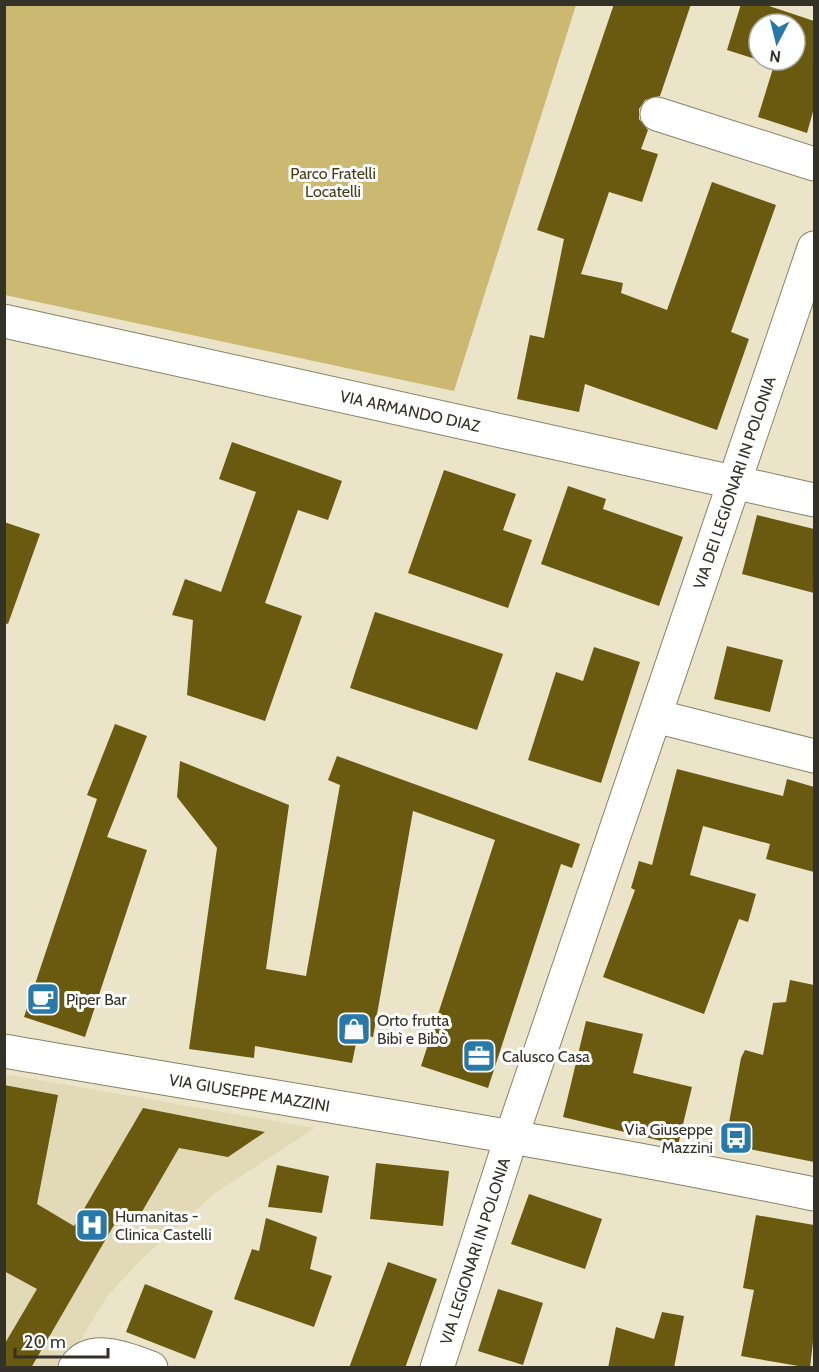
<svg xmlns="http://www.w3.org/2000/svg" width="819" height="1372" viewBox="0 0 819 1372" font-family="Cabin,sans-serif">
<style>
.built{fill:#e2d9b6}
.green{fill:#cbb871}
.building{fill:#6a5a0f;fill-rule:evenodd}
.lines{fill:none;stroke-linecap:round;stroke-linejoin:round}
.minor-casing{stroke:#888268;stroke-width:35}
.minor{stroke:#fff;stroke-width:33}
.labels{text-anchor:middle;stroke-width:6;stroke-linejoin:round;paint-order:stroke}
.park-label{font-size:16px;fill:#463d16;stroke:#fff}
.street-label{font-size:16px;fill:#343126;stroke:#fff}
.poi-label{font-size:16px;fill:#343126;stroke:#fff;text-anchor:start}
</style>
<rect width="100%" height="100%" fill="#ebe4c8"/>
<path class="built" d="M4 1074 315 1128 215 1193 143 1258 108 1295 64 1367H5Z"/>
<path class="green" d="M5 4 576 5 454 391 5 295Z"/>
<g class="building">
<path d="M614 4H691L660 96 645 100 639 109V119L648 130 641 149 658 154 642 202 609 192 581 274 623 283 621 293 667 310 712 182 776 205 731 332 749 339 717 430 585 384 579 412 517 399 530 335 544 338 564 239 537 230Z"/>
<path d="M741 4H763L814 21V108L807 133 758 117 774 65 727 50ZM759 24H795V60H759Z"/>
<path d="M232 442 342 481 328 520 298 510 265 603 302 616 265 721 187 695 193 620 172 615 185 579 221 592 256 492 219 479Z"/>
<path d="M444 470 516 494 503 530 532 540 508 608 408 573Z"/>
<path d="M568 486 606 499 603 509 683 537 659 606 541 564Z"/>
<path d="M757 515 814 529V593L742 574Z"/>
<path d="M4 522 40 534 8 624 4 623Z"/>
<path d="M375 612 503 654 477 730 350 688Z"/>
<path d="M727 646 783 660 770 712 714 699Z"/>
<path d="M594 647 640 662 601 783 528 760 556 672 583 681Z"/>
<path d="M115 724 147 736 107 837 147 850 85 1037 24 1017 97 799 87 795Z"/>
<path d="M337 756 580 844 572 868 561 864 488 1088 421 1066 495 840 413 811 373 1037 358 1034 352 1063 255 1046 254 1058 189 1049 217 848 177 797 180 761 289 805 266 969 306 976 340 785 328 780Z"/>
<path d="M677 769 783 796 787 779 814 787V872L766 859 770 844 703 826 690 875 756 894 748 922 739 919 704 1014 603 977 635 890 631 888 639 861 652 865Z"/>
<path d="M790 980 814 985V1162L725 1144 741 1058 745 1050 763 1055 773 1003 786 1002Z"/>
<path d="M586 1021 643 1034 633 1073 692 1087 678 1145 563 1117Z"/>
<path d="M4 1085 58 1095 37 1204 74 1226 143 1108 265 1132 228 1157 179 1148 136 1222 121 1213 31 1368H4V1345L37 1289 4 1271Z"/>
<path d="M376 1163 449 1171 443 1226 370 1219Z"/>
<path d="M277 1165 329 1176 322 1213 268 1207Z"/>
<path d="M529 1194 602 1219 585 1269 511 1244Z"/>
<path d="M756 1215 814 1225V1333L810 1368 741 1356 754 1290 743 1288Z"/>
<path d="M266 1218 317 1237 310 1269 332 1276 314 1327 234 1299 252 1249 259 1251Z"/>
<path d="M388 1262 437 1279 405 1368H349Z"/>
<path d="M145 1284 213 1311 195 1359 126 1332Z"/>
<path d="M498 1289 543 1303 523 1365 478 1351Z"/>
<path d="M662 1312 684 1316 674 1368H608L616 1327 654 1339Z"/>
</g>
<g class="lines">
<defs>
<g id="minor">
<path d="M657 114 814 164"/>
<path id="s1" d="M4 321 814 500"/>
<path d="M655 716 814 756"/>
<path id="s2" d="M4 1051C275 1098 546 1139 814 1194"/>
<path d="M75 1368C91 1343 130 1360 151 1368"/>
<path id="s3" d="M437 1368 512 1135 814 248"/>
</g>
</defs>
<use href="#minor" class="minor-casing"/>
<use href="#minor" class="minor"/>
</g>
<defs>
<symbol id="cafe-square" viewBox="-11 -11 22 22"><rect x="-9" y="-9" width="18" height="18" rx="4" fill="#2779aa" stroke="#fff"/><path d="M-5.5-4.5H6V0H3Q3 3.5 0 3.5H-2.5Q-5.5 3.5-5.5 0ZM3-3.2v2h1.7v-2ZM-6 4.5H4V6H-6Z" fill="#fff"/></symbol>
<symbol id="shop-square" viewBox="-11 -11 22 22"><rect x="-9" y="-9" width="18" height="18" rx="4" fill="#2779aa" stroke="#fff"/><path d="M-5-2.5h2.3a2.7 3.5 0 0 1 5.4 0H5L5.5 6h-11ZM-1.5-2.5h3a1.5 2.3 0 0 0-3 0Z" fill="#fff"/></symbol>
<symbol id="office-square" viewBox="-11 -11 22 22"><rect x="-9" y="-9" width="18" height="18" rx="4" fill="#2779aa" stroke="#fff"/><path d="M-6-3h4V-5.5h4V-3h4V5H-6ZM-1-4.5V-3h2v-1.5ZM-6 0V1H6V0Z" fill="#fff"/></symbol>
<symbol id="bus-square" viewBox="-11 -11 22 22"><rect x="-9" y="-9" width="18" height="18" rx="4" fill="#2779aa" stroke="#fff"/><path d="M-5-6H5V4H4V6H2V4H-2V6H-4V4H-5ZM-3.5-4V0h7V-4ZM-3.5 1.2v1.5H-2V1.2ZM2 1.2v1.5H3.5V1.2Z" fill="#fff"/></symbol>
<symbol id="hospital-square" viewBox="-11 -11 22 22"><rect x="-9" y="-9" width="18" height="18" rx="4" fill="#2779aa" stroke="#fff"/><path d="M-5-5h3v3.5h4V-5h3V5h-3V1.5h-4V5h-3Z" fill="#fff"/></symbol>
</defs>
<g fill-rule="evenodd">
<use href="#cafe-square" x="24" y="980" width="38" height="38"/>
<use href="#shop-square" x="335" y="1010" width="38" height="38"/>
<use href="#office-square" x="460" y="1037" width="38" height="38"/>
<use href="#bus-square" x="717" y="1119" width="38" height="38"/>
<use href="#hospital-square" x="73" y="1206" width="38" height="38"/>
</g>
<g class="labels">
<g class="park-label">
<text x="333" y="179">Parco Fratelli<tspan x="333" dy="18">Locatelli</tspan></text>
</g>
<g class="street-label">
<text dy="6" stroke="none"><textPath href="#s1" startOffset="416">VIA ARMANDO DIAZ</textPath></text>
<text dy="6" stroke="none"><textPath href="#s3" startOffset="934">VIA DEI LEGIONARI IN POLONIA</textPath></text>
<text dy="6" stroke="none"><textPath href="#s2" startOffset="249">VIA GIUSEPPE MAZZINI</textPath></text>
<text dy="6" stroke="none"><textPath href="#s3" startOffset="123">VIA LEGIONARI IN POLONIA</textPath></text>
</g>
<g class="poi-label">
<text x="66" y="1005">Piper Bar</text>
<text x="377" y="1026">Orto frutta<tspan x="377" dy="18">Bibì e Bibò</tspan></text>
<text x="502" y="1062">Calusco Casa</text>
<text x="713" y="1135" text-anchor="end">Via Giuseppe<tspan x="713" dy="18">Mazzini</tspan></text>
<text x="115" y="1222">Humanitas -<tspan x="115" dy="18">Clinica Castelli</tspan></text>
</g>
</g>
<rect width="819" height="1372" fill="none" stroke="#343126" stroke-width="12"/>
<g transform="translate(777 42) rotate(187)"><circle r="28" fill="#ffffff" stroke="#aeada8" stroke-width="1.5"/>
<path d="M0-4.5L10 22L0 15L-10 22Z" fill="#2779aa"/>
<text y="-9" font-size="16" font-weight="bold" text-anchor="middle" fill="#343126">N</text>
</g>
<path d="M15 1348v9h93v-9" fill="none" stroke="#343126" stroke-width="3"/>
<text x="24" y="1348" font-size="18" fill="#343126" stroke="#ffffff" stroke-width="4.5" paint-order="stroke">20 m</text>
</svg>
